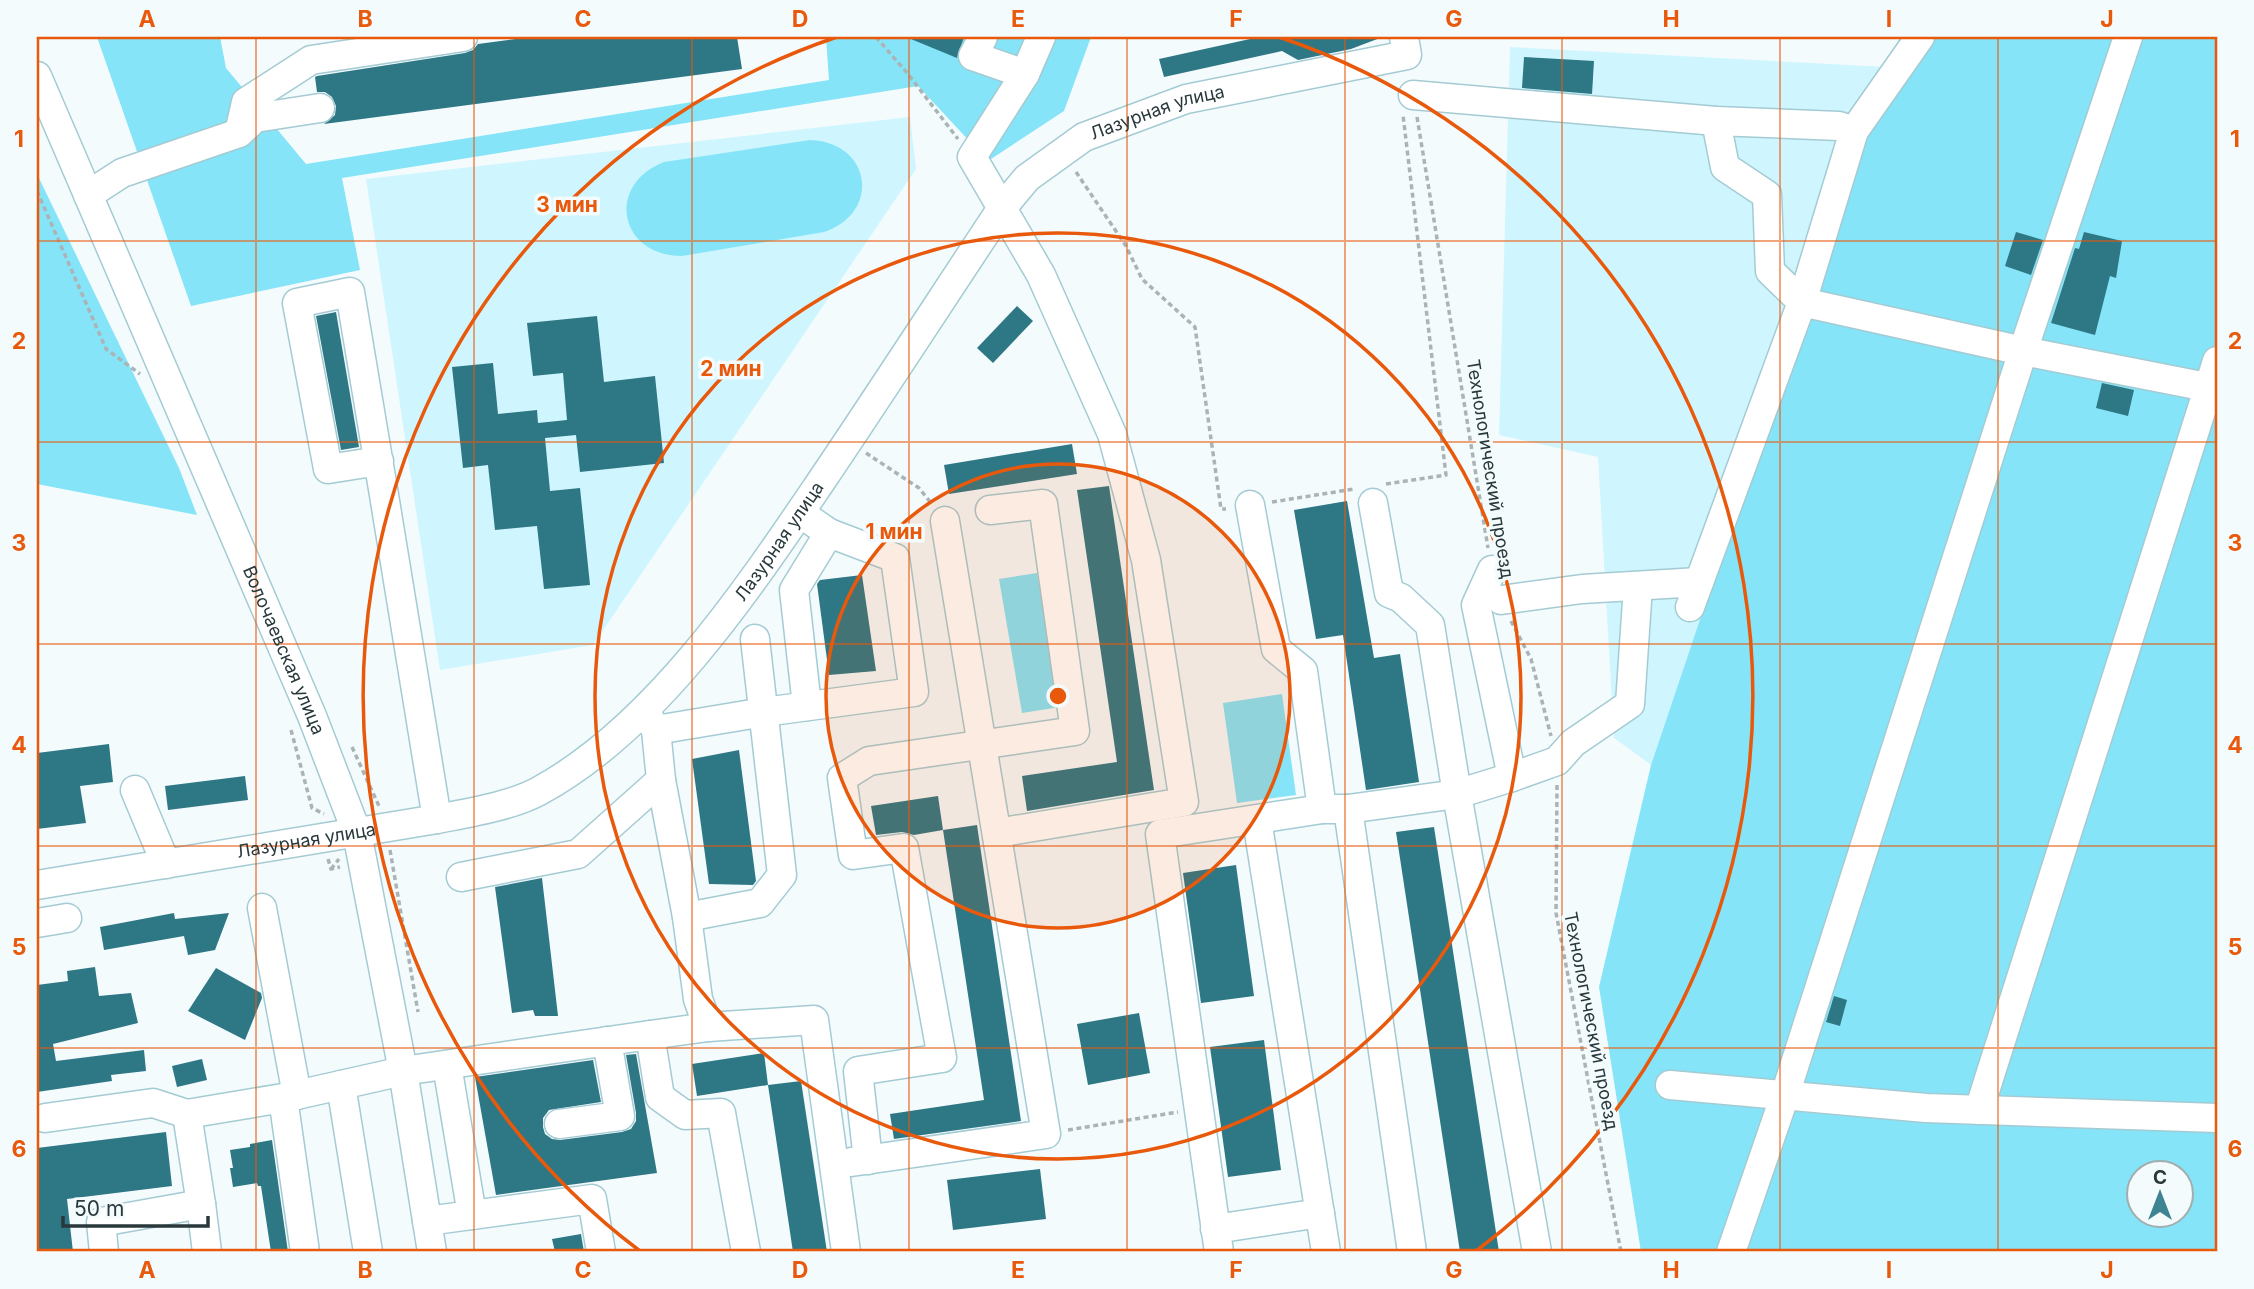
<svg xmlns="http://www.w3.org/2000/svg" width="2254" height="1289" viewBox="0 0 2254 1289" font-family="Inter,sans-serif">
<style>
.built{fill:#cff6ff}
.green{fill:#85e4f7;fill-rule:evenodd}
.building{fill:#2e7785}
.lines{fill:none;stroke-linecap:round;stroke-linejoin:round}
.minor-casing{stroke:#a4cbd3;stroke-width:31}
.path{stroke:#aab4b6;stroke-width:3.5;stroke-dasharray:5 3.5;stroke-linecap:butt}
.minor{stroke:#fff;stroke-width:28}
.grid{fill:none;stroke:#e8590c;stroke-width:2;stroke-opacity:0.55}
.ring{fill:none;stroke:#e8590c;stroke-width:3.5}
.labels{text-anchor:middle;stroke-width:7;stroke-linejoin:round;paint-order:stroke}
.street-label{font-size:18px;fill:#28383b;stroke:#f4fbfd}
.centre{fill:#e8590c;stroke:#f4fbfd;stroke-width:3.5}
.ring-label{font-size:21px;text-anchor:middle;font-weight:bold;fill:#e8590c;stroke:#f4fbfd;stroke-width:7;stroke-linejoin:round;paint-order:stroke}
.neatline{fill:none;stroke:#e8590c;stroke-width:2.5}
.grid-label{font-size:23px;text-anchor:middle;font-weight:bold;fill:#e8590c}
</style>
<rect width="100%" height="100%" fill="#f4fbfd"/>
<g class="built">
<path d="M1510 47 1886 67 1651 765 1614 738 1598 457 1499 435Z"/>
<path d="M910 117 916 169 593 645 440 670 366 179Z"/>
</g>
<g class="green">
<path d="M97 37H220L226 68 306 164 829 80 826 37H1091L1064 111 988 161 918 86 342 178 360 270 191 306Z"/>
<path d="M1900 37H2217V1252H1641L1599 987 1651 765 1886 67ZM2138 1174H2180V1216H2138Z"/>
<path d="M810 140C871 142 882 212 824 232L682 256C619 256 605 185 664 162Z"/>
<path d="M37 174 179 468 197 515 37 484Z"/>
<path d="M1037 573 1060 707 1022 713 999 579Z"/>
<path d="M1282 694 1296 795 1237 803 1223 703Z"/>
</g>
<g class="building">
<path d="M530 37H737L742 69 324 124 335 115 336 106 332 97 325 92H317L315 77 317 76 465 53 473 50 478 44Z"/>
<path d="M906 37H964L957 58Z"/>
<path d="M1249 37H1380V38L1351 49 1298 60 1282 51 1164 77 1159 59 1250 39Z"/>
<path d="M1524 57 1594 61 1592 94 1522 88Z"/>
<path d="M2016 232 2043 240 2031 275 2005 266Z"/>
<path d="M2084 232 2122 241 2116 278 2110 276 2095 335 2051 323 2075 248 2079 249Z"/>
<path d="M1017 306 1033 321 993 363 977 348Z"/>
<path d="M336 312 359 447 341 450 316 316Z"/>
<path d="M597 316 604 382 655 376 664 463 580 472 576 435 545 438 550 491 580 488 590 585 544 589 537 526 495 530 488 465 463 468 452 367 493 363 498 414 537 410 538 423 567 420 563 373 533 376 527 323Z"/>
<path d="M2102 383 2134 390 2128 416 2096 408Z"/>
<path d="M1072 444 1077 474 949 494 944 465Z"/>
<path d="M1109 486 1154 790 1027 811 1022 776 1117 762 1077 490Z"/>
<path d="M1347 501 1374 658 1400 654 1419 782 1366 790 1343 635 1316 639 1294 510Z"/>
<path d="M862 575 876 671 829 675 817 584 820 580Z"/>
<path d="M109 744 113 782 80 786 86 823 37 829V753Z"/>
<path d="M739 750 756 881 753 885 709 884 692 759Z"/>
<path d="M245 776 248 800 168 810 165 786Z"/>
<path d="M938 796 943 830 914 835 902 832 876 835 871 806Z"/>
<path d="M977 825 1021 1121 894 1139 890 1114 984 1100 943 830Z"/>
<path d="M1434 827 1499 1252H1460L1396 832Z"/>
<path d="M1236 865 1254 996 1201 1003 1183 873Z"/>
<path d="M542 878 558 1016H535L533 1010 512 1013 495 887Z"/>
<path d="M174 913 175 919 229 913 215 950 188 955 184 936 104 950 100 927Z"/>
<path d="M95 967 99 996 131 993 138 1023 53 1044 56 1061 144 1050 146 1071 111 1075 112 1081 37 1092V985L68 981 67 971Z"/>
<path d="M216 968 261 993 262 998 245 1040 188 1011Z"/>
<path d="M1834 996 1847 1000 1840 1026 1826 1022Z"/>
<path d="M1139 1013 1150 1073 1088 1085 1077 1024Z"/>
<path d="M1264 1040 1281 1170 1228 1177 1210 1047Z"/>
<path d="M764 1053 768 1085 697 1096 692 1064Z"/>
<path d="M636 1054 657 1173 496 1195 475 1077 593 1060 601 1102 549 1110 543 1118V1127L545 1134 552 1139 560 1140 622 1132 631 1129 636 1121V1113L626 1055Z"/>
<path d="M202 1059 207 1080 177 1087 172 1066Z"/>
<path d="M801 1081 827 1252H793L768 1085Z"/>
<path d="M166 1132 172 1186 67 1199 73 1252H37V1148Z"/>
<path d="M272 1140 288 1252H271L261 1186H258L257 1183 233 1187 230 1168H233L230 1150 250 1147V1144Z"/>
<path d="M1040 1169 1046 1219 953 1230 947 1180Z"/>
<path d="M581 1234 584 1252H555L552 1239Z"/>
</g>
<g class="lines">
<defs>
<g id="minor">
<path d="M983 37 973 56 1025 74"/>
<path id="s1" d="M37 76 312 716 357 833 403 1071 432 1252"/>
<path d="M1413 95 1716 121 1839 126 1854 131 1802 302 1690 607"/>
<path d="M1716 121 1725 167 1767 195 1770 271 1802 302 2023 351 2217 389"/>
<path d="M1854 131 1920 37"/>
<path d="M239 133 246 102 311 60 463 37"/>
<path d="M88 195 122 173 239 133 255 118 320 108"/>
<path d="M379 461 328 469 297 303 350 292 384 495 437 819"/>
<path d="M1373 503 1389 593 1401 598 1430 625 1457 794 1537 1252"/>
<path d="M1250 505 1276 649 1303 671 1322 809"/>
<path d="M1492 570 1476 605 1512 777"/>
<path d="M1501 600 1582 589 1699 582"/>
<path d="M807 706 794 590 829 533"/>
<path d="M648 716 656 730 661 780 687 917 698 999 708 1027"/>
<path d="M656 730 764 712 914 692 895 558 829 533 800 513"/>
<path d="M135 790 166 864"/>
<path d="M1348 809 1412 1252"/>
<path d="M1257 820 1326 1252"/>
<path d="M997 833 1184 802 1146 560 1112 434 1041 275 972 157 1025 74 1041 37"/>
<path d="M461 877 578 854 661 780"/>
<path id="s2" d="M37 885 437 819C467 813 512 806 539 791 657 727 750 586 824 477 884 388 943 297 1002 208L1027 178 1084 137 1186 99 1407 55 1404 37"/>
<path d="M262 908 297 1095"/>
<path d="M687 917 760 903 782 875 755 639"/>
<path d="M37 923 67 918"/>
<path d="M650 1035 660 1097 685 1115 721 1113 746 1252"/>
<path d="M447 1065 472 1215"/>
<path d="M1670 1085 1926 1108 2217 1118"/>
<path d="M283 1098 305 1252"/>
<path d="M1979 1110 2217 361"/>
<path d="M45 1118 153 1103 187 1114"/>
<path d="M559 1124 620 1116 607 1041"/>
<path d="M868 1160 858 1071 942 1058 904 848 853 855 842 778 869 761 1075 731 1043 504 990 510"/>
<path d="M851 1162 1046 1134 945 521"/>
<path d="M201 1204 207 1252"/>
<path d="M427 1221 592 1199 601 1252"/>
<path d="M1215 1229 1320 1213"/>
<path d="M104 1252 101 1222 201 1204 187 1114 283 1098 341 1085"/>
<path d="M368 1252 341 1085 403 1071 650 1035 708 1027 814 1020 846 1252"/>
<path d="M1219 1252 1160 834 1322 809H1348L1457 794 1512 777 1557 761 1573 743 1630 704 1638 586"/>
<path d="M1731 1252 1785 1095 2023 351 2128 37"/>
</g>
</defs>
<use href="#minor" class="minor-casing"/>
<g class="path">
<path d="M876 37 908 74 958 139"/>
<path d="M1417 117 1488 548"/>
<path d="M1076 172 1126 246 1142 279 1195 327 1221 509H1226"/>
<path d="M37 191 106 349 140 374"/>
<path d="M866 453 919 488 931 503"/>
<path d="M1386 484 1446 475 1403 115"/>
<path d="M1272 502 1354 489"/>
<path d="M1511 621 1531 659 1551 736"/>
<path d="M291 730 312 808 324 814"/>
<path d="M352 747 379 806"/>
<path d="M1557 785 1556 913 1621 1252"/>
<path d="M390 850 418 1012"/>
<path d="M328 859 331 869 340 867"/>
<path d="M331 869 339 859"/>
<path d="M1068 1130 1178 1112"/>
</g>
<use href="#minor" class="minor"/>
</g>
<path class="grid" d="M256 37V1252M474 37V1252M692 37V1252M909 37V1252M1127 37V1252M1345 37V1252M1562 37V1252M1780 37V1252M1998 37V1252M37 241H2217M37 442H2217M37 644H2217M37 846H2217M37 1048H2217"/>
<circle cx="1058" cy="696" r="232" fill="#e8590c" fill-opacity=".12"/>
<g class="ring">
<circle cx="1058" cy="696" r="232"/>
<circle cx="1058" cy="696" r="463"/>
<path d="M640 1251A695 695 0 0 1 837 37M1279 37A695 695 0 0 1 1476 1251"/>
</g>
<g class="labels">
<g class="street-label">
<text dy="6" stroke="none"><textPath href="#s2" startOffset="1449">Лазурная улица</textPath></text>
<text transform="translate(1490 469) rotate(81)" y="6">Технологический проезд</text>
<text dy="6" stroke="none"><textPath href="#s2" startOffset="861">Лазурная улица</textPath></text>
<text dy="6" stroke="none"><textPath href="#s1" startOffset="625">Волочаевская улица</textPath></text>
<text dy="6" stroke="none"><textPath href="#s2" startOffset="273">Лазурная улица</textPath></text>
<text transform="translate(1591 1021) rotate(79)" y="6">Технологический проезд</text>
</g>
</g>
<circle cx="1058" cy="696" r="10" class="centre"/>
<g class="ring-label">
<text x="567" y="212">3 мин</text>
<text x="731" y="376">2 мин</text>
<text x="894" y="539">1 мин</text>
</g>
<rect width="2254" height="1289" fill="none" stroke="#f4fbfd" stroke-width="77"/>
<g transform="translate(2160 1194)"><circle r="33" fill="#f4fbfd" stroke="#a2adaf" stroke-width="2"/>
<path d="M0-5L12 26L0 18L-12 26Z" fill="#3f8492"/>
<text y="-10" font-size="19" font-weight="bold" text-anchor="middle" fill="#28383b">С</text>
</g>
<path d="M63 1216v10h145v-10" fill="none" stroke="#28383b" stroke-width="3.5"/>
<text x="74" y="1216" font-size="21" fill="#28383b" stroke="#f4fbfd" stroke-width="5" paint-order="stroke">50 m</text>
<rect x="38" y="38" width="2178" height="1212" class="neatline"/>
<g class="grid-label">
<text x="147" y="27">A</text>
<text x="365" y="27">B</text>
<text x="583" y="27">C</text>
<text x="800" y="27">D</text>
<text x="1018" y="27">E</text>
<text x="1236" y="27">F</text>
<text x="1454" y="27">G</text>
<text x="1671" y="27">H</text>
<text x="1889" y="27">I</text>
<text x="2107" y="27">J</text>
<text x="19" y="147">1</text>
<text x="2235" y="147">1</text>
<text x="19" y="349">2</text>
<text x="2235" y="349">2</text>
<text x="19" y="551">3</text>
<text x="2235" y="551">3</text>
<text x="19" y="753">4</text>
<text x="2235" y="753">4</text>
<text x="19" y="955">5</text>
<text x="2235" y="955">5</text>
<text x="19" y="1157">6</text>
<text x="2235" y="1157">6</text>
<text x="147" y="1278">A</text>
<text x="365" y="1278">B</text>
<text x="583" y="1278">C</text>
<text x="800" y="1278">D</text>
<text x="1018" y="1278">E</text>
<text x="1236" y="1278">F</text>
<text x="1454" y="1278">G</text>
<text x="1671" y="1278">H</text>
<text x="1889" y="1278">I</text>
<text x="2107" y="1278">J</text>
</g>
</svg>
